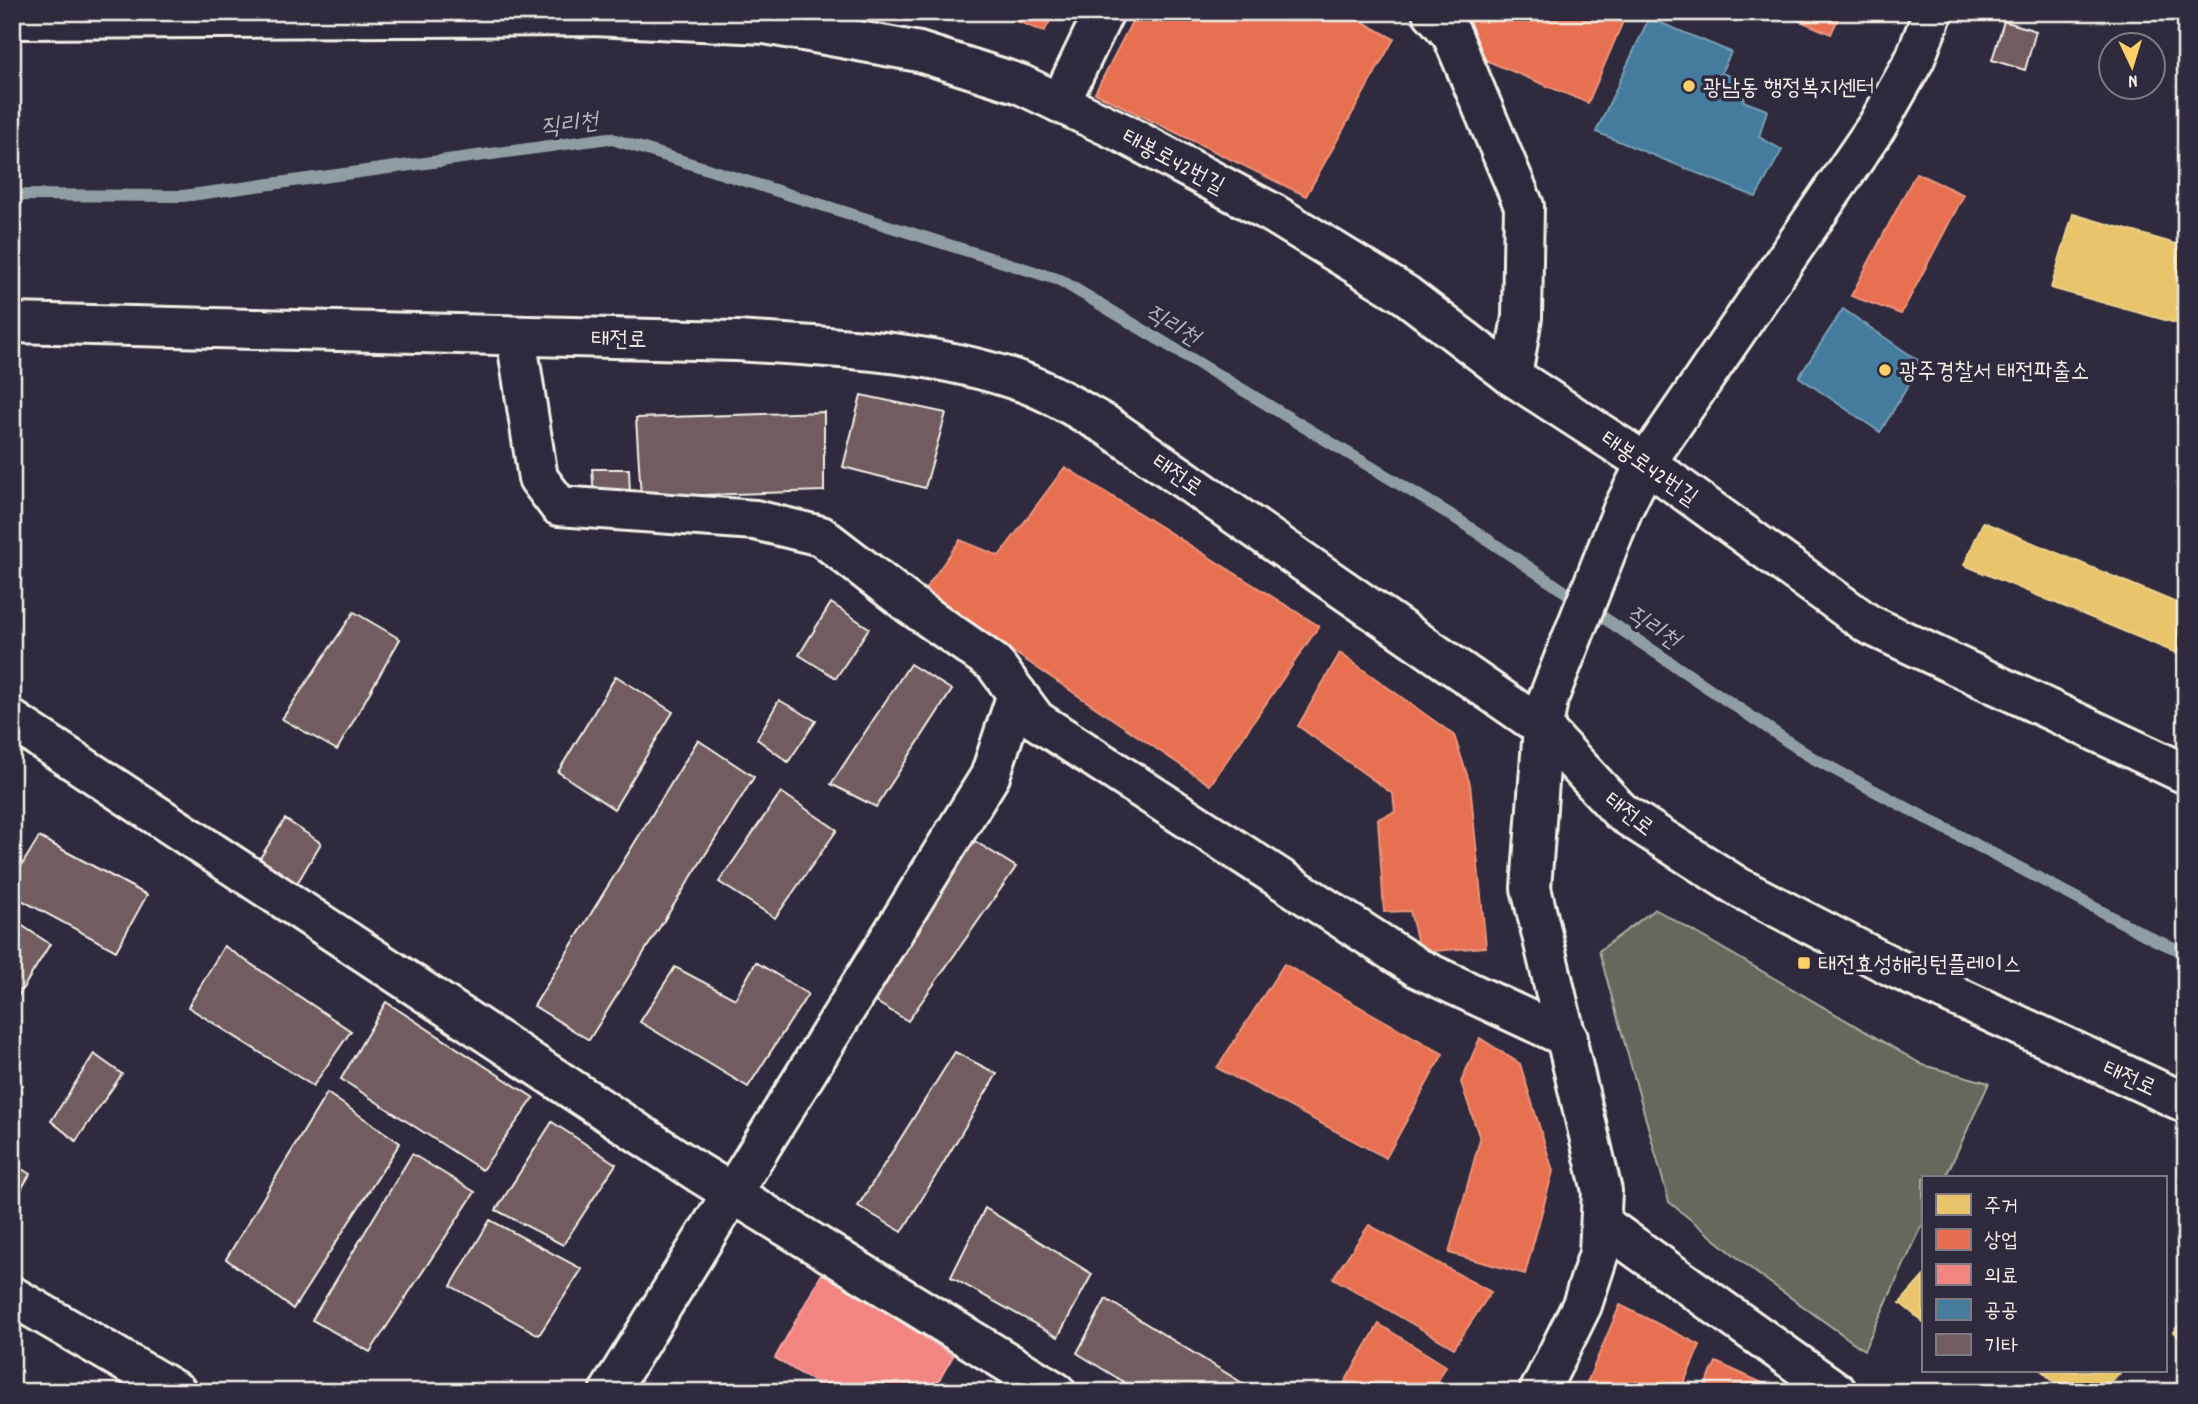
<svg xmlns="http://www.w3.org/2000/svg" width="2198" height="1404" viewBox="0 0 2198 1404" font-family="Dekko,'Poor Story',sans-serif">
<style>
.green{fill:#65685a;stroke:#acaca1;stroke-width:2}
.homes{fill:#e9c46a;stroke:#ecd290;stroke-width:2}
.shops{fill:#e76f51;stroke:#eb967e;stroke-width:2}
.health{fill:#f28482;stroke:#f3a5a1;stroke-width:2}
.public{fill:#457b9d;stroke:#7a9eb4;stroke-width:2}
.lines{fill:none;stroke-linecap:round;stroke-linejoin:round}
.stream{stroke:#909ea4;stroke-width:12}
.building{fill:#725c5f;stroke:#f4f1e8;stroke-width:2}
.street-casing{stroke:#f4f1e8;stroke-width:44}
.secondary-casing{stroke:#f4f1e8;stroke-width:44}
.street{stroke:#2f2a3d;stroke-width:38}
.secondary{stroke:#2f2a3d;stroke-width:38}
.poi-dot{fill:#ffd166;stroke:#2f2a3d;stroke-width:2.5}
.labels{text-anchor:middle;stroke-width:7;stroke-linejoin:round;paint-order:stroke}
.poi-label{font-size:23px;fill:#f4f1e8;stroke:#2f2a3d;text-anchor:start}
.street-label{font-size:23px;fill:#f4f1e8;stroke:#2f2a3d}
.water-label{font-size:24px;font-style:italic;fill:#b1baba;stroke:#2f2a3d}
</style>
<rect width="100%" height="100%" fill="#2f2a3d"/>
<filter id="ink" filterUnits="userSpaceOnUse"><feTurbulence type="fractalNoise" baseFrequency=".0143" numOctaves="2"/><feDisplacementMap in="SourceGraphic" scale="14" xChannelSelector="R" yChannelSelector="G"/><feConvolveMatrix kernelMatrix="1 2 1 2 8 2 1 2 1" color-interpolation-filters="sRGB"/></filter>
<g filter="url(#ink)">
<path class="green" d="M1655 909 1923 1065 1989 1083 1945 1178H1923V1224L1864 1350 1755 1272 1669 1202 1599 951Z"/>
<g class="homes">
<path d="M2073 214 2186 247V326L2051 288Z"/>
<path d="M1983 522 2186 607V657L1964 565Z"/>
<path d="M1923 1277V1322L1900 1303Z"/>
<path d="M2186 1317V1343L2173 1332Z"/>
<path d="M2042 1371H2122L2102 1392H2065Z"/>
</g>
<g class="shops">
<path d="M995 12H1055L1044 32Z"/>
<path d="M1137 12H1345L1394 39 1306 196 1095 93Z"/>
<path d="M1450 12H1627L1588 103 1478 57Z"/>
<path d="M1779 12H1841L1831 34Z"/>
<path d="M1916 173 1964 195 1901 314 1851 296Z"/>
<path d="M1065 467 1319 626 1210 785 924 591 960 540 999 556Z"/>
<path d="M1340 653 1454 735 1470 784 1486 947 1420 952 1410 911 1384 912 1378 819 1395 812 1393 794 1298 726Z"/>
<path d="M1284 964 1443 1054 1386 1158 1217 1068Z"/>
<path d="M1480 1038 1520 1064 1553 1171 1525 1274 1449 1253 1480 1139 1461 1082Z"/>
<path d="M1369 1225 1491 1292 1454 1348 1333 1278Z"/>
<path d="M1620 1305 1700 1345 1680 1392H1583Z"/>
<path d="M1379 1324 1446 1366 1432 1392H1339Z"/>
<path d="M1716 1362 1782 1392H1702Z"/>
</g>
<path class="health" d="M823 1272 953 1356 932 1392H831L775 1358Z"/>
<g class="public">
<path d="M1649 18 1731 52 1721 73 1751 83 1743 101 1767 110 1759 137 1782 150 1756 197 1596 132Z"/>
<path d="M1843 309 1922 363 1880 432 1799 377Z"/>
</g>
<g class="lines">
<path class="stream" d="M12 195 183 196 609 138 1060 280 1451 515 1811 757 2155 940 2186 953"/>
</g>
<g class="building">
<path d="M2004 21 2036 31 2025 70 1992 60Z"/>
<path d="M861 395 946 413 925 488 843 467Z"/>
<path d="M824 412V491L641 497 636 418Z"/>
<path d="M592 469H629L630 494 594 495Z"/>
<path d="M831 603 869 628 836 678 799 655Z"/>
<path d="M354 612 400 639 337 750 282 719Z"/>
<path d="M910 664 952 690 876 807 831 784Z"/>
<path d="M616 676 673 712 614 809 558 772Z"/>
<path d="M779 700 816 721 788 762 757 739Z"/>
<path d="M698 740 754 777 589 1040 534 1006Z"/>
<path d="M781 792 837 830 775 918 719 882Z"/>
<path d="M285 819 321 843 292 892 253 869Z"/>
<path d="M39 837 147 895 116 951 12 895V881Z"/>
<path d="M973 840 1016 867 908 1021 871 999Z"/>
<path d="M12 919 50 944 12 1006Z"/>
<path d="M224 946 351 1031 313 1086 188 1007Z"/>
<path d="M756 962 808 994 748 1087 640 1022 675 967 735 999Z"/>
<path d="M386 1002 534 1098 482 1170 341 1079Z"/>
<path d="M955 1052 997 1074 902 1232 858 1206Z"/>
<path d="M94 1054 122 1074 76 1141 51 1121Z"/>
<path d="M12 1078 23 1085 12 1105Z"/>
<path d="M327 1093 400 1143 293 1309 226 1259Z"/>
<path d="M552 1122 616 1164 563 1245 496 1210Z"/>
<path d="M412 1154 475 1192 370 1352 312 1320Z"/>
<path d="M12 1163 30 1174 12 1205Z"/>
<path d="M985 1208 1092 1274 1058 1337 951 1277Z"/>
<path d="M490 1220 582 1269 539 1335 451 1286Z"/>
<path d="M1106 1299 1257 1392H1140L1077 1353Z"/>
</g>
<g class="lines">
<defs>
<g id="street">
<path d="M1432 12 1452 35 1524 206 1522 317 1512 376"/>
<path d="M12 19 593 16 765 24 919 52 1020 84 1123 133 1274 214 1406 295 1512 376 1646 463 1868 624 2186 774"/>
<path d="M1060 103 1104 12"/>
<path d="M516 336 538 478 559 506 755 520 821 536 912 606 994 663 1036 720 1418 968 1568 1038"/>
<path d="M12 720 699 1173 1056 1392"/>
<path d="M1601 1223 1837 1392"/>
<path d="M12 1296 177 1392"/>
<path d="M609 1392 990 776 1017 694"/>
</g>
<g id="secondary">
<path d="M12 323 736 341C833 347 934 350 1025 383 1053 393 1080 411 1106 425L1543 728 1621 812 1740 888 1893 967 2186 1103"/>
<path d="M1539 1392 1582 1305 1599 1253 1602 1191 1531 888 1543 728 1548 699 1623 509 1646 463 1877 126 1915 59 1933 12"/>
</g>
</defs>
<use href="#street" class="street-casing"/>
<use href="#secondary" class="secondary-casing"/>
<use href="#street" class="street"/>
<use href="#secondary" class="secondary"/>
</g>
</g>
<g class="poi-dot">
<circle cx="1689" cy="86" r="7"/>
<circle cx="1885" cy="370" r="7"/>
<rect x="1797" y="956" width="14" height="14" rx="3.5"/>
</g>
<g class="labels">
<g class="poi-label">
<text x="1703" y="94">광남동 행정복지센터</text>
<text x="1899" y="378">광주경찰서 태전파출소</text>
<text x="1818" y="971">태전효성해링턴플레이스</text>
</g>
<g class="street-label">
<text transform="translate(1174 160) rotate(28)" y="8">태봉로42번길</text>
<text transform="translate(619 338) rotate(1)" y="8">태전로</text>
<text transform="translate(1650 467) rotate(35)" y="8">태봉로42번길</text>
<text transform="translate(1178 474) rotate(35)" y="8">태전로</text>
<text transform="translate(1630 813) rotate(38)" y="8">태전로</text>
<text transform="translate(2130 1077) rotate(24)" y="8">태전로</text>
</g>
<g class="water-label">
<text transform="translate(569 123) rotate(-7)" y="8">직리천</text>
<text transform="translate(1173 324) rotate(31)" y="8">직리천</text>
<text transform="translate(1654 626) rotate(34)" y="8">직리천</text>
</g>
</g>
<rect width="2198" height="1404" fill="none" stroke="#2f2a3d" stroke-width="42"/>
<rect x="21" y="21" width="2156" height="1362" fill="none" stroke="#f4f1e8" stroke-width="2.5" filter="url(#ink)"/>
<rect x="1922" y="1176" width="245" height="196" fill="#2f2a3d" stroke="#7e7a81" stroke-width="2"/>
<rect x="1936" y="1194" width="35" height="21" fill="#e9c46a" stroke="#7e7a81" stroke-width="2"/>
<text x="1984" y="1212" font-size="21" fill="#f4f1e8">주거</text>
<rect x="1936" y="1229" width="35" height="21" fill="#e76f51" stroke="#7e7a81" stroke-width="2"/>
<text x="1984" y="1246" font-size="21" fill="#f4f1e8">상업</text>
<rect x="1936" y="1264" width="35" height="21" fill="#f28482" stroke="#7e7a81" stroke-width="2"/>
<text x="1984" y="1282" font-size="21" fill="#f4f1e8">의료</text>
<rect x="1936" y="1299" width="35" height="21" fill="#457b9d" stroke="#7e7a81" stroke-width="2"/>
<text x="1984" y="1316" font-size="21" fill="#f4f1e8">공공</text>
<rect x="1936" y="1334" width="35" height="21" fill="#725c5f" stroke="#7e7a81" stroke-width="2"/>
<text x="1984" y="1352" font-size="21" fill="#f4f1e8">기타</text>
<g transform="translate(2132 66) rotate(176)"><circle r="33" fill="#2f2a3d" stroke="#7e7a81" stroke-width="2"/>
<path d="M0-5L12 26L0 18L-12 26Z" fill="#ffd166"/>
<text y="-10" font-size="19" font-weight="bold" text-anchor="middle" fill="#f4f1e8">N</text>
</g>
</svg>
